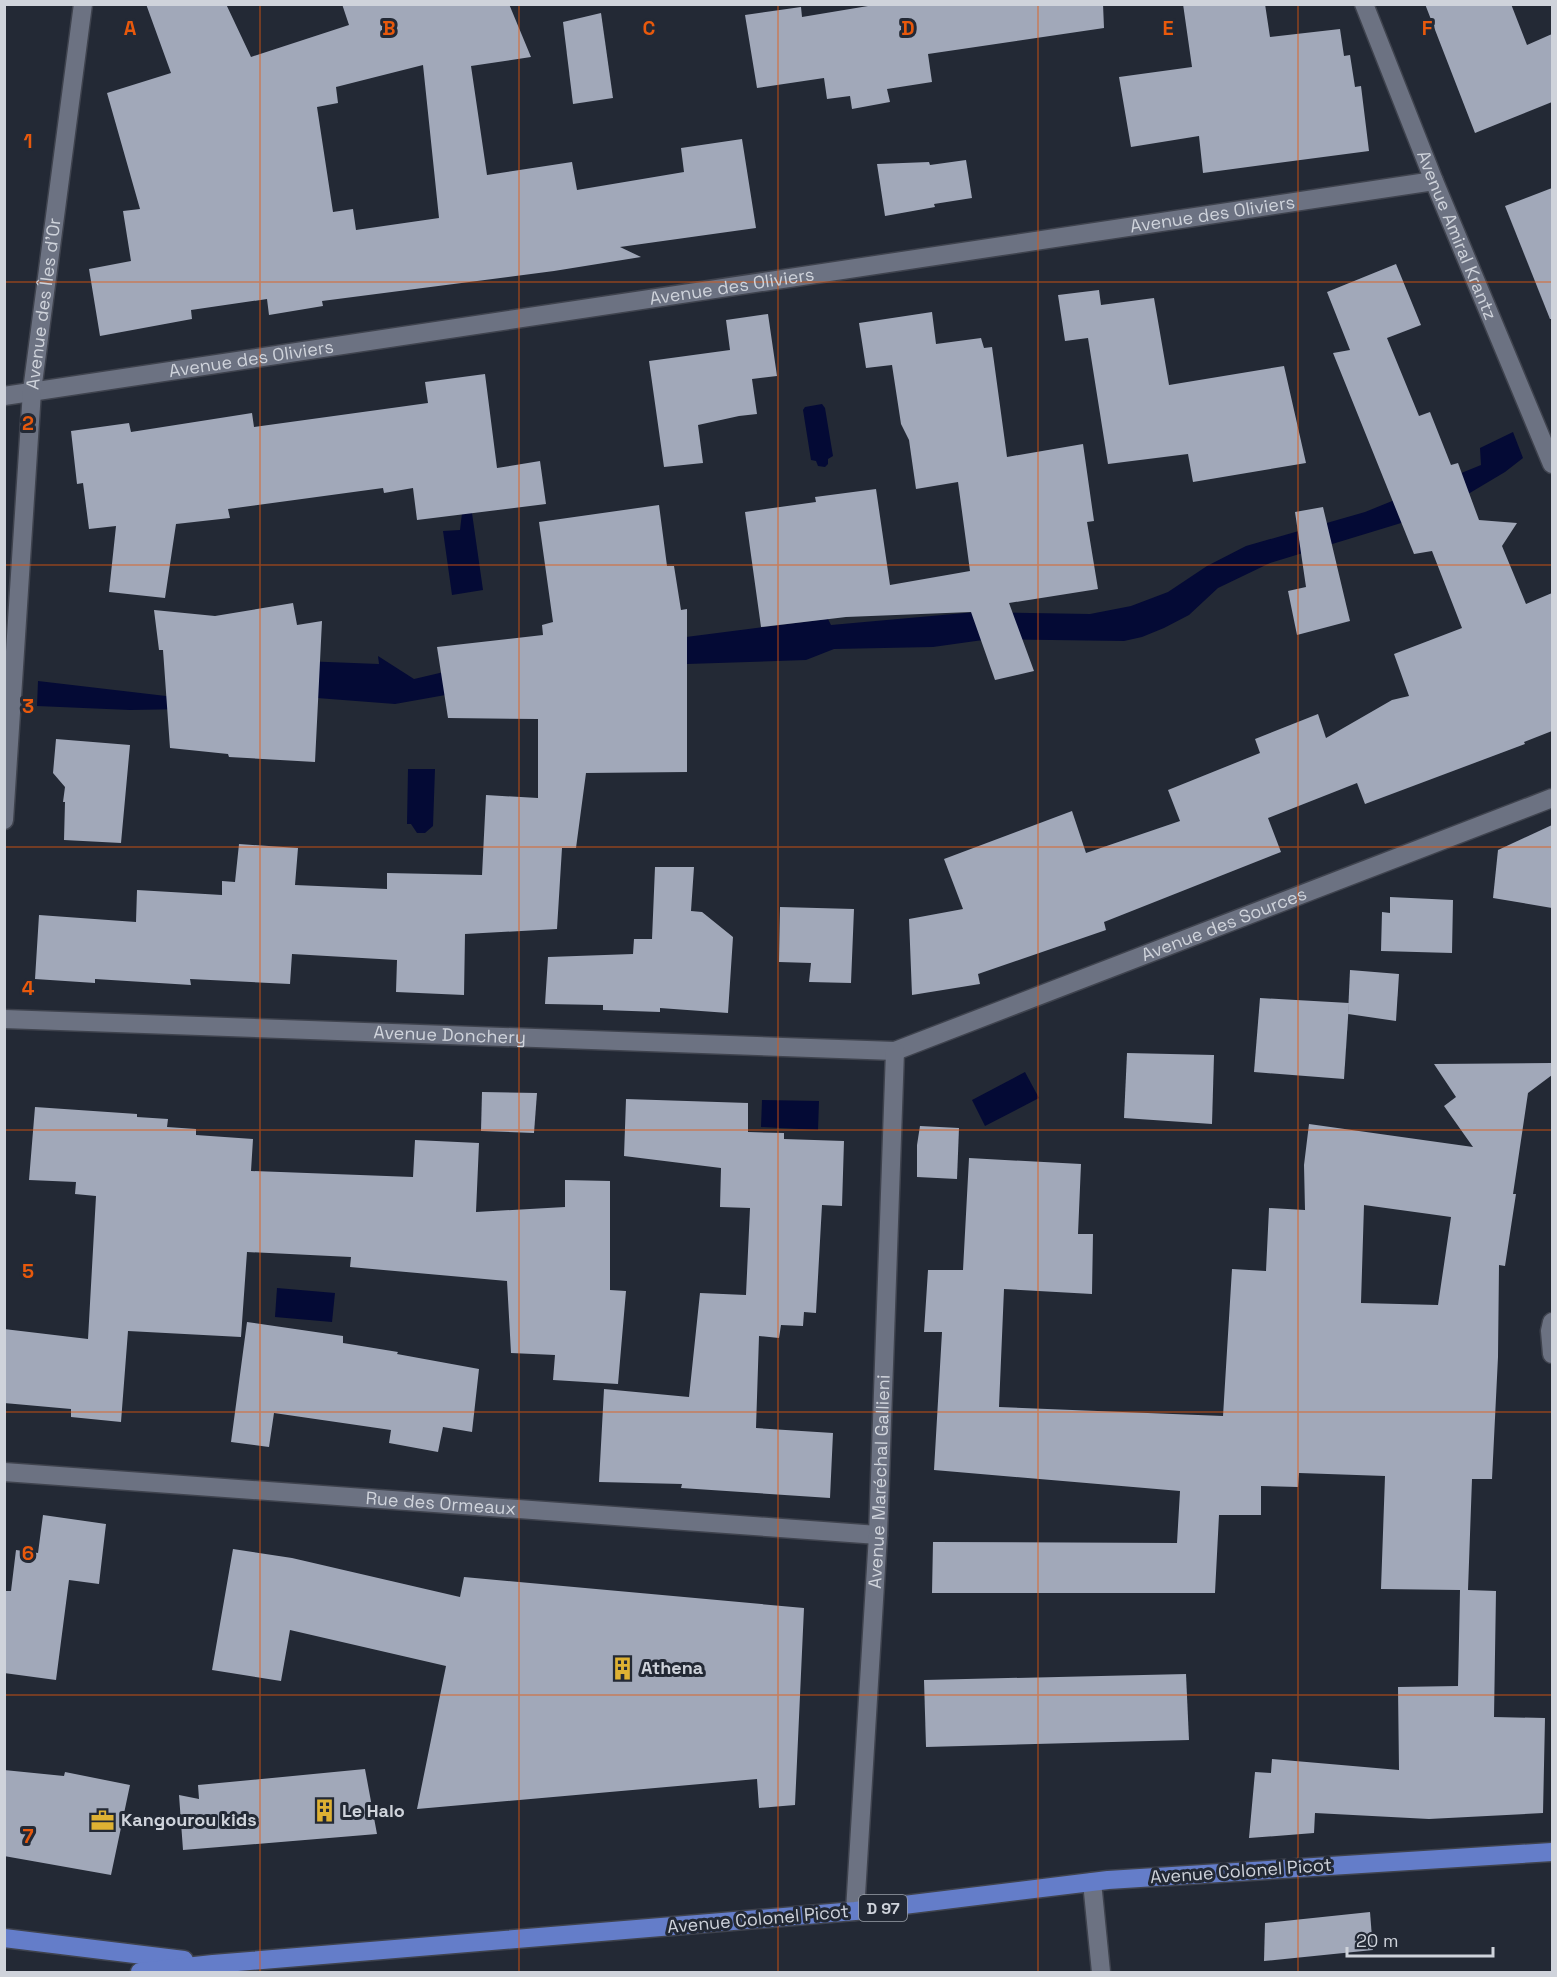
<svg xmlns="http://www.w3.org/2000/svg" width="1557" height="1977" viewBox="0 0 1557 1977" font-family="'Space Grotesk',sans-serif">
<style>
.water{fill:#040a35}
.building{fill:#a1a8b9;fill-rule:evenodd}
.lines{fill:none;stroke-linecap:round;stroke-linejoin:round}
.street-casing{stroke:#3f434e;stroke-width:21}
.primary-casing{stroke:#3f434e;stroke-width:21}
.street{stroke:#6c7282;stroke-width:18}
.primary{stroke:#647dc9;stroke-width:18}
.grid{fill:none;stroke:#e8590c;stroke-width:1.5;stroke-opacity:0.55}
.labels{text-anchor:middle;stroke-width:6;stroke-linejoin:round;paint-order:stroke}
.shield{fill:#232935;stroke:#9ba0a9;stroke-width:1.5}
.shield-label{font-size:16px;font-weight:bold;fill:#cfd3db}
.street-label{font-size:18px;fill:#cfd3db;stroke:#232935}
.poi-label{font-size:18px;font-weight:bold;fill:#cfd3db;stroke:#232935;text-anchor:start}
.grid-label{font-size:20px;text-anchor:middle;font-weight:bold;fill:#e8590c;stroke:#232935;stroke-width:6;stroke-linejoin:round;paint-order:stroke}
</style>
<rect width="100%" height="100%" fill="#232935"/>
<g class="water">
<path d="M822 404 825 408 833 456 828 459V464L825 467 818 466 816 461 811 460 803 410 805 407Z"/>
<path d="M1513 432 1523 458 1505 472 1458 500 1411 520 1270 563 1218 588 1189 615 1164 628 1142 637 1124 641 990 639 933 647 834 649 806 660 687 664 636 661 395 704 317 698 189 709 130 710 37 706 38 681 166 696 302 661 379 664 378 656 414 679 538 650 686 637 828 619 831 625 976 612 1090 614 1131 606 1168 592 1207 566 1246 546 1365 512 1481 465 1480 448Z"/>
<path d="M462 513H472L483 590 452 595 443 531 460 530Z"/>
<path d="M408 769H435L433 826 425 833H417L411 824H407Z"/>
<path d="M1025 1072 1039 1098 985 1126 972 1100Z"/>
<path d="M762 1100 819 1101 818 1130 761 1127Z"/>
<path d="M277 1288 335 1293 332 1322 275 1317Z"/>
</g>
<g class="building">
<path d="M146 4H226L251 57 349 25 342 4H509L531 57 471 66 487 175 572 162 577 190 684 172 681 148 742 139 756 228 620 247 641 257 554 271 322 301 323 306 269 315 267 299 191 310 192 319 100 336 89 269 131 261 123 211 140 209 107 93 171 73ZM423 65 439 218 356 230 353 209 333 212 317 107 338 103 336 87Z"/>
<path d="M880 4H1103L1104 28 928 54 932 82 887 89 890 102 852 109 850 96 827 99 824 78 757 88 745 15 801 7 802 17Z"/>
<path d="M1183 4H1265L1270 37 1340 29 1344 56 1350 55 1355 87 1361 86 1369 151 1203 173 1199 136 1131 147 1119 77 1192 67Z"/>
<path d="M1425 4H1511L1527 45 1552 34V102L1475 133Z"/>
<path d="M601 13 613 98 573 104 563 22Z"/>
<path d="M966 160 972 198 934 204 935 207 885 216 877 164 929 162 930 165Z"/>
<path d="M1552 188V319H1550L1505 206Z"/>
<path d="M1396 264 1421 325 1387 338 1419 416 1430 412 1451 465 1458 463 1479 520 1517 523 1502 546 1526 604 1552 593V731L1524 742 1525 744 1365 804 1357 783 1268 818 1281 852 1104 922 1106 930 978 974 980 984 912 995 909 919 963 909 944 859 1072 811 1086 853 1180 821 1168 790 1260 753 1255 739 1318 714 1326 738 1392 700 1409 696 1394 654 1462 628 1432 551 1414 554 1333 353 1350 350 1327 292Z"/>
<path d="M1099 290 1101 305 1154 298 1169 385 1284 366 1306 463 1193 482 1188 454 1108 464 1088 338 1065 341 1058 295Z"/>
<path d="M932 312 936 344 981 338 984 348 992 347 1007 457 1083 444 1094 521 1087 522 1098 589 1009 603 1034 671 995 680 971 612 846 617 761 627 745 512 816 502 815 497 876 489 890 585 970 571 958 482 916 489 909 440 901 424 892 365 866 368 859 323Z"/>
<path d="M768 314 777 376 752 379 757 414 739 416 698 425 703 463 664 467 649 361 730 350 726 320Z"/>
<path d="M485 374 497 468 540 461 546 504 417 520 413 488 384 493 383 488 228 509 230 518 176 524 165 598 109 592 116 526 89 529 83 483 77 484 71 431 129 423 131 432 252 413 254 427 428 403 425 382Z"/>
<path d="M659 505 667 566H674L681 610 687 609V772L586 773 576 848H562L557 929 465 934 464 995 396 992 397 960 292 954 290 984 190 979 191 985 95 979V983L35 979 39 915 136 922 137 890 222 895V881L235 882 239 844 298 848 295 885 387 889V873L482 875 486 795 538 798V719L448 718 437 647 543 635 542 625 553 622 539 522Z"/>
<path d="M1323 507 1350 621 1297 635 1288 591 1306 587 1295 512Z"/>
<path d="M293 603 297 625 322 621 315 762 229 757 228 754 170 748 163 650H159L154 610 215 616Z"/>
<path d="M56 739 130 745 121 843 64 840 65 802H63L65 787 53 773Z"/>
<path d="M1552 825V908L1493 898 1498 850Z"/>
<path d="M655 867H694L691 911 702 912 733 937 728 1013 660 1008V1012L603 1010V1005L545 1004 548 957 633 954 634 939H652Z"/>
<path d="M1390 897 1453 900 1452 953 1381 951 1382 912 1390 913Z"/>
<path d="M780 907 854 909 851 983 809 982 811 963 779 962Z"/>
<path d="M1350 970 1399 974 1396 1021 1348 1014Z"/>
<path d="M1260 998 1349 1003 1344 1079 1254 1072Z"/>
<path d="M1127 1053 1214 1055 1212 1124 1124 1118Z"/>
<path d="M1552 1063V1075L1528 1093 1513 1194H1516L1505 1266 1499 1265 1498 1357 1492 1479H1472L1468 1590 1496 1591 1494 1717 1545 1718 1543 1813 1429 1819 1315 1813 1314 1833 1249 1838 1255 1772 1271 1773 1272 1759 1399 1770 1398 1687 1458 1686 1460 1590 1381 1589 1385 1476 1299 1473 1298 1487 1261 1486V1515H1219L1215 1593H932L933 1542 1177 1543 1180 1491 934 1470 942 1332H924L928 1270H963L969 1158 1081 1164 1078 1234H1093L1092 1294 1004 1289 999 1407 1223 1416 1232 1269 1266 1271 1269 1208 1305 1210 1304 1165 1309 1124 1473 1147 1444 1106 1456 1097 1434 1064ZM1364 1205 1451 1217 1438 1305 1361 1303Z"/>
<path d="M482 1092 537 1093 534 1133 481 1131Z"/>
<path d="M626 1099 748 1103V1132L784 1133V1139L844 1141 842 1206 822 1205 816 1313 804 1312 803 1326 781 1325 779 1338 759 1336 756 1428 833 1433 830 1498 681 1488 682 1484 599 1482 604 1389 689 1397 700 1293 746 1295 750 1208 720 1207 721 1168 624 1156Z"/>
<path d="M35 1107 137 1114V1117L168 1119 167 1127 196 1129V1135L253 1139 251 1171 413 1177 415 1140 479 1143 476 1212 565 1207V1180L610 1181V1290L626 1291 618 1384 553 1380 555 1355 511 1353 507 1281 350 1267 351 1257 247 1252 241 1337 128 1331 121 1422 71 1417V1409L4 1403V1329L88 1339 96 1196 75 1194 76 1182 29 1180Z"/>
<path d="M920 1126 959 1128 957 1179 917 1177V1145Z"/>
<path d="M247 1322 343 1336V1343L398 1352 397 1354 479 1369 472 1432 443 1427 438 1452 389 1443 391 1430 274 1413 269 1447 231 1442Z"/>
<path d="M43 1515 106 1524 99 1584 69 1580 56 1680 4 1673V1591H11L16 1550 38 1553Z"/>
<path d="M233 1549 292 1558 460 1597 464 1577 804 1608 795 1805 759 1808 757 1779 417 1809 446 1666 290 1630 281 1681 212 1670Z"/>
<path d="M1186 1674 1189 1740 926 1747 924 1680Z"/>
<path d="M365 1769 377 1834 183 1850 179 1795 199 1799 198 1785Z"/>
<path d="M4 1770 64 1776 65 1772 130 1785 111 1875 4 1856Z"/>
<path d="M1370 1912 1373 1950 1264 1961 1265 1923Z"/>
</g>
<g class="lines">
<defs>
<g id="street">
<path id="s1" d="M1364 4 1434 181 1552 464"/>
<path id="s2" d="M4 396 1434 181"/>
<path id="s3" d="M4 820 32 391 83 4"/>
<path id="s4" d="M4 1019 895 1051 1552 798"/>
<path d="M1552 1322 1550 1331 1552 1354"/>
<path id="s5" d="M4 1472 878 1535"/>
<path d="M1092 1882 1101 1972"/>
<path id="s6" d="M855 1911 878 1535 895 1051"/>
</g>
<g id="primary">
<path d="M4 1938 184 1960"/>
<path d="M140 1972 213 1964 855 1911 1108 1880 1552 1852"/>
</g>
</defs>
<use href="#street" class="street-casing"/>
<use href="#primary" class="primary-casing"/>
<use href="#street" class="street"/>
<use href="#primary" class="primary"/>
</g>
<path class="grid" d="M260 4V1972M519 4V1972M778 4V1972M1038 4V1972M1298 4V1972M4 282H1552M4 565H1552M4 847H1552M4 1130H1552M4 1412H1552M4 1695H1552"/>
<defs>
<symbol id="building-bare" viewBox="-9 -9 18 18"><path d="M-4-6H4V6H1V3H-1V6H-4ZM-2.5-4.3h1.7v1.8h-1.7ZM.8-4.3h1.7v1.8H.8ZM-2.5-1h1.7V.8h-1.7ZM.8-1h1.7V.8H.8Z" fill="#deb133" stroke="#232935" stroke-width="2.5" paint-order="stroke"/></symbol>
<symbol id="office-bare" viewBox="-9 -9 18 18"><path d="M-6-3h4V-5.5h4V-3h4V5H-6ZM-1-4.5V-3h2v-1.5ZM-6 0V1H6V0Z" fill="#deb133" stroke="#232935" stroke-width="2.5" paint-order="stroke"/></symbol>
</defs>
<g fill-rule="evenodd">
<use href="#building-bare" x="606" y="1652" width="33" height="33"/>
<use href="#building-bare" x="308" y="1794" width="33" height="33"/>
<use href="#office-bare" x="86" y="1804" width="33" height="33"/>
</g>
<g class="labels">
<rect class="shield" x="859" y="1895" width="48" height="26" rx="4.5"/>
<g class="shield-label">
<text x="883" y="1914">D 97</text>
</g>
<g class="street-label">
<text dy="6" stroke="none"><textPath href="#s2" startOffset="1222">Avenue des Oliviers</textPath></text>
<text dy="6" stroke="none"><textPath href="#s1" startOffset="249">Avenue Amiral Krantz</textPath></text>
<text dy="6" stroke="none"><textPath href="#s2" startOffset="736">Avenue des Oliviers</textPath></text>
<text dy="6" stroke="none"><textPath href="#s3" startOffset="518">Avenue des Îles d'Or</textPath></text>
<text dy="6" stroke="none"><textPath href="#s2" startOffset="250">Avenue des Oliviers</textPath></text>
<text dy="6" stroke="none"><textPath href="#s4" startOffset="1244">Avenue des Sources</textPath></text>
<text dy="6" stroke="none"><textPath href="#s4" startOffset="446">Avenue Donchery</textPath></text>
<text dy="6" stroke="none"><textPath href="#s6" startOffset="430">Avenue Maréchal Gallieni</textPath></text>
<text dy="6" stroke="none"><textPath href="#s5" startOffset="438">Rue des Ormeaux</textPath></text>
<text transform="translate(1241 1871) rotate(-4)" y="6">Avenue Colonel Picot</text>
<text transform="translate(758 1919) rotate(-5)" y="6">Avenue Colonel Picot</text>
</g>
<g class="poi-label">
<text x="641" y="1674">Athena</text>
<text x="342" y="1817">Le Halo</text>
<text x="121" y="1826">Kangourou kids</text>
</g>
</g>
<g class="grid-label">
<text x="130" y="35">A</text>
<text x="389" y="35">B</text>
<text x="649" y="35">C</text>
<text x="908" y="35">D</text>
<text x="1168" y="35">E</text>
<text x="1427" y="35">F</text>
<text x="28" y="148">1</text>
<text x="28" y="430">2</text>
<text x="28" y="713">3</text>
<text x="28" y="995">4</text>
<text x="28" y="1278">5</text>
<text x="28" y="1560">6</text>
<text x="28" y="1843">7</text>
</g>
<rect width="1557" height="1977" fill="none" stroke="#cfd3db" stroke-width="12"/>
<path d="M1347 1947v9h146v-9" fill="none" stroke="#cfd3db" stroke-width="3"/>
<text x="1356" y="1947" font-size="18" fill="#cfd3db" stroke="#232935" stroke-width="4.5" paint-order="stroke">20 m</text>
</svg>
